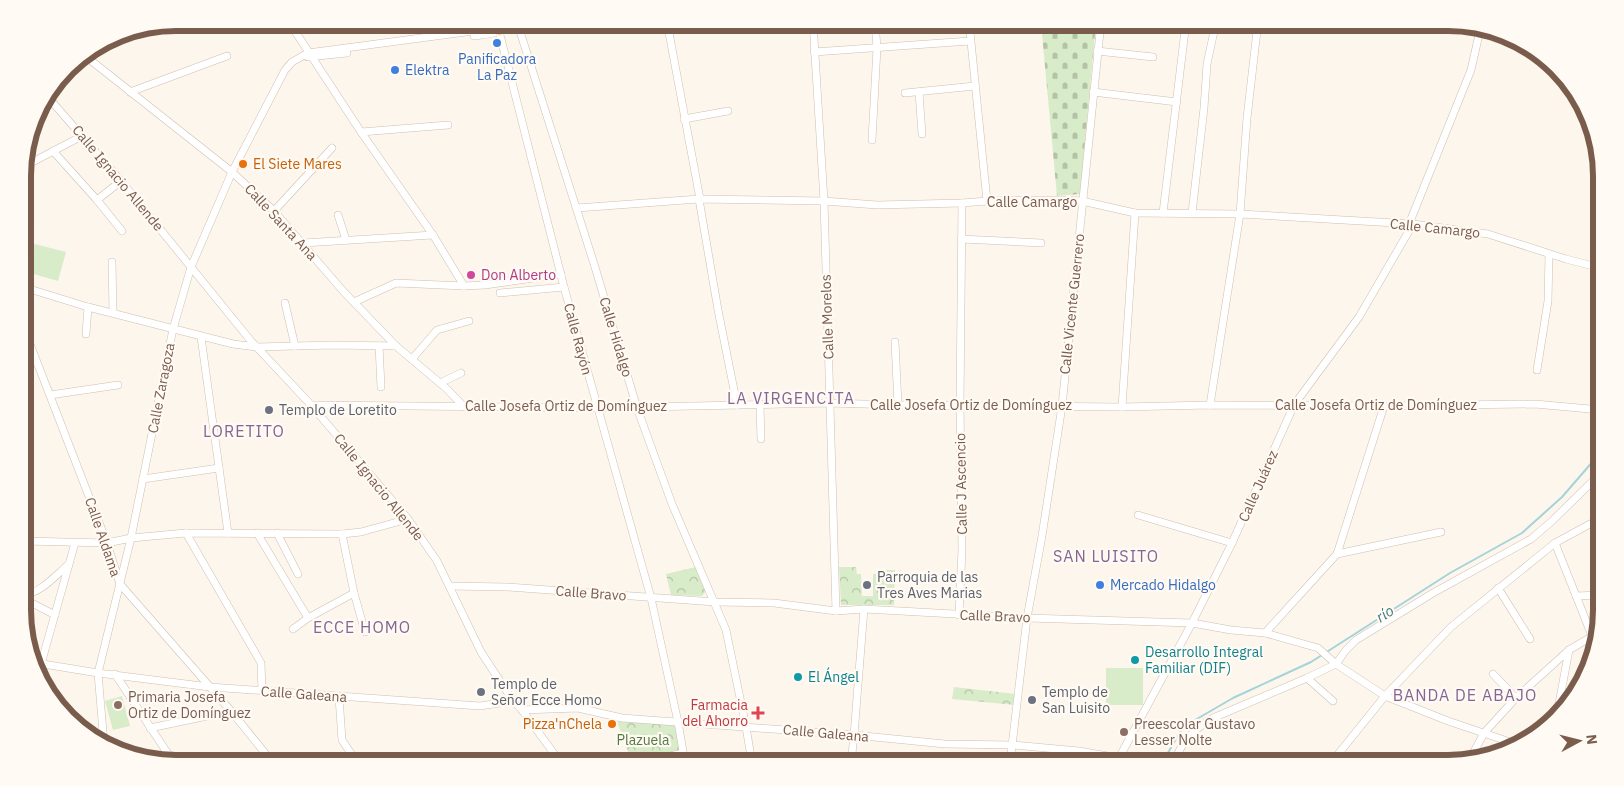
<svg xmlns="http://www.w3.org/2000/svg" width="1624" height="786" viewBox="0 0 1624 786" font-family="'IBM Plex Sans',sans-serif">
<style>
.grass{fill:#d8ecc9}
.cemetery{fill:url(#cemetery-stones)}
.park{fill:url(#park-crowns)}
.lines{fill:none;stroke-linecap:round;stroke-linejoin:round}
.stream{stroke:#a5d3da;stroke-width:2}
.minor-casing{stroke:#d1beb0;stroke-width:8}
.major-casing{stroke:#dad1cd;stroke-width:10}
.minor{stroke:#fff;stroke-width:7}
.major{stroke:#fbd9a5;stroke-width:9}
.shop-dot{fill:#3f7fe0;stroke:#fffaf3;stroke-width:2}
.food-dot{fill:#e8710a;stroke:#fffaf3;stroke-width:2}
.hotel-dot{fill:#d1479c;stroke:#fffaf3;stroke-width:2}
.worship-dot{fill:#6b7280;stroke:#fffaf3;stroke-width:2}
.culture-dot{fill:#0f9aa8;stroke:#fffaf3;stroke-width:2}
.education-dot{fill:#8d6e63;stroke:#fffaf3;stroke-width:2}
.health-dot{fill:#e0444e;stroke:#fffaf3;stroke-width:2}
.labels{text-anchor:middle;stroke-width:4.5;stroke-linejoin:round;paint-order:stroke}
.shop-label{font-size:14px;fill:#366cbe;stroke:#fffaf3;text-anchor:start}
.food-label{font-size:14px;fill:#c56008;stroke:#fffaf3;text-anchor:start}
.street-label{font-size:14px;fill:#7a5c4d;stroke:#fffaf3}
.hotel-label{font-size:14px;fill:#b23c85;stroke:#fffaf3;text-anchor:start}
.worship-label{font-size:14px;fill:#5b616d;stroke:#fffaf3;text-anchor:start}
.culture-label{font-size:14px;fill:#0d838f;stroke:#fffaf3;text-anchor:start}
.education-label{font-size:14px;fill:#785e54;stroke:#fffaf3;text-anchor:start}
.health-label{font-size:14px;fill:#be3a42;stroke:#fffaf3;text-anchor:end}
.park-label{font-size:14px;fill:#537a41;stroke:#fffaf3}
.water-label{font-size:15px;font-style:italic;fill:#437c86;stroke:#fffaf3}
.quarter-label{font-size:16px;letter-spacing:1px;fill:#846695;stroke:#fffaf3}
.rim{fill:none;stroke:#7a5c4d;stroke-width:6}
</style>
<defs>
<pattern id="cemetery-stones" width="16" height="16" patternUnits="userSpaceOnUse" patternTransform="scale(1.25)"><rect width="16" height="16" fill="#d8ecc9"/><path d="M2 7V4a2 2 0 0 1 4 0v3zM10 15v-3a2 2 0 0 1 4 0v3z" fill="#b4c2a5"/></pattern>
<pattern id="park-crowns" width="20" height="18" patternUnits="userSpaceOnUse" patternTransform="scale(1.25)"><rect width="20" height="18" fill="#d8ecc9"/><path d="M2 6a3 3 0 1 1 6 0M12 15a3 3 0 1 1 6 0" fill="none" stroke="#b4c2a5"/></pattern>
</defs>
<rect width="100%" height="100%" fill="#fdf6ec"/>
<g class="grass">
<path d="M23 241 66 252 58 281 23 271Z"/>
<rect x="1106" y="668" width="37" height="37"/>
<path d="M122 696 130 726 113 730 105 701Z"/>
</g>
<path class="cemetery" d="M1041 23H1096L1080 194 1057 196Z"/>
<g class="park">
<path d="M696 567 706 591 702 596 671 595 666 574Z"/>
<path d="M839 567H856L857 574H861L862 596H873V574H877V570H895L894 605H841Z"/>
<path d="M954 687 1016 694 1015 705 952 699Z"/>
<path d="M616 719 678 724 680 750 632 762Z"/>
</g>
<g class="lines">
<path class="stream" d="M1162 763 1183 727 1233 698 1311 662 1450 573 1522 533 1562 497 1601 452"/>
<defs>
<g id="minor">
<path d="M289 22 361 132 433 235 464 286"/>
<path d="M517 22 595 267 637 408 672 504 726 630 746 727 752 763"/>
<path d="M667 22 700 199"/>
<path d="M813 22 824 201 836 611"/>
<path d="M969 22 987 201"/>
<path d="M499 31 564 287 651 598 678 722 685 763"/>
<path d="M474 36C487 34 506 33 515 22"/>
<path d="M1097 51 1153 57"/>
<path d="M814 52 970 41"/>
<path d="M84 55 232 172 274 211 343 291 396 346 447 389 463 406"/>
<path d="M308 57 347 53"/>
<path d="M130 92 227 56"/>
<path d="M919 92 922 134"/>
<path d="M1093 92 1177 102"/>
<path d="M905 93 975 86"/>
<path d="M47 96 121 181 251 341 311 405 408 519 437 561 481 652 513 701 522 710 561 763"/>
<path d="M684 119 728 111"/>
<path d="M361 132 448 125"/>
<path d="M872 140 877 48 875 22"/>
<path d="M53 151 97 200 122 231"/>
<path d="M23 167 82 136"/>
<path d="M699 199 718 310 737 405"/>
<path d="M97 200 121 181"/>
<path d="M577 208 699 199 824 201 877 205 962 203 987 201 1064 200 1082 201 1135 213 1240 214 1413 224 1488 234 1566 259 1601 268"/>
<path d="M274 211 332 148"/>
<path d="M1163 213 1186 22"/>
<path d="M1192 213 1204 108 1207 64 1216 22"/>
<path d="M338 215 346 240"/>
<path d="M1409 224 1471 70 1480 30"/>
<path d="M961 239 1041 243"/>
<path d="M303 243 433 235"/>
<path d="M112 262 113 312"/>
<path d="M23 287 88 307 233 344 257 347 333 345 396 346"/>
<path d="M500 293 564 287"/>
<path d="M354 302 396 283 464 286 485 285 561 274"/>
<path d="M285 303 295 346"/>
<path d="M23 326 107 543 120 584 231 711 273 763"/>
<path d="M86 334 88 307"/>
<path d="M201 337 228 533"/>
<path d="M895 342 898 405"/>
<path d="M379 346 381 387"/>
<path d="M412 359 437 330 469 321"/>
<path d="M1537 370 1548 301 1549 254"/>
<path d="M440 383 461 373"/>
<path d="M50 395 118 385"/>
<path d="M311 405 597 408 829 403 898 405 1122 407 1210 405 1384 406 1535 404 1601 410"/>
<path d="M760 405 761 439"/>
<path d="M1210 405 1240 214 1247 118 1258 22"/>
<path d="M1122 407 1135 213"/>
<path d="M143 479 219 468"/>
<path d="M1138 515 1232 543"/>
<path d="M186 533 261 663 262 691"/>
<path d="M257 533 308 618"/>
<path d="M277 533 298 574"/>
<path d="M342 534 354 593 365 632"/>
<path d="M24 541 107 543 131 538 186 533 342 534 361 532 408 519"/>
<path d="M1555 543 1594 641"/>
<path d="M1337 554 1441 532"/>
<path d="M449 586 507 587 715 602 774 603 836 611 864 609 1027 618 1192 623 1231 630 1265 633 1318 648 1336 664 1385 696 1448 721 1516 744"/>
<path d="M1498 588 1530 639"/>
<path d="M24 594C40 594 56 575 68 565"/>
<path d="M1576 596 1601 595"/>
<path d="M24 599 55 615"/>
<path d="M959 615 962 550 960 405 962 203"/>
<path d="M293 629 308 618 354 593"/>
<path d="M1265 633 1337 554 1384 406"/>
<path d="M37 663 98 673 210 687 480 706 513 701"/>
<path d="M41 664 75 543"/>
<path d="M115 674 174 763"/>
<path d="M1493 674 1516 698"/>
<path d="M1307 678 1333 701"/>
<path d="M339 697 342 740 354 758 380 763"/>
<path d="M1558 709 1569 650"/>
<path d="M522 710 578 708 622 718 854 735 945 744 1012 745 1079 751 1119 758 1128 763"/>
<path d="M150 728 231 711"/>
<path d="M104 744 98 673 131 538 173 329 191 267 232 172 285 70 292 62 308 53 481 30 490 28 493 22"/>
<path d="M1119 758 1192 623 1232 543 1294 405 1359 317 1413 224"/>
<path d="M1470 759 1484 733 1516 698 1569 650 1596 634"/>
<path d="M639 763 683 753"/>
<path d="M851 763 854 735 864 609"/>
<path d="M1010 763 1027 618 1042 536 1062 406 1101 22"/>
<path d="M1174 763C1181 742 1194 729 1213 718L1307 678 1336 664 1346 650 1356 640 1433 593 1531 539 1551 522 1601 473"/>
<path d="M1331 763 1385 696 1451 627 1555 543 1601 518"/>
</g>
<path id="major" d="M497 22 499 31"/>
</defs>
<use href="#minor" class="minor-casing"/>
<use href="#major" class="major-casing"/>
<use href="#minor" class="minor"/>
<use href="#major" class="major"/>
</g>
<g class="shop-dot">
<circle cx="497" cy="43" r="5"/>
<circle cx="395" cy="70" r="5"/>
<circle cx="1100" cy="585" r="5"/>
</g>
<g class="food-dot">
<circle cx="243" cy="164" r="5"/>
<circle cx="612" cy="724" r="5"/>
</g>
<circle class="hotel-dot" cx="471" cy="275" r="5"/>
<g class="worship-dot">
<circle cx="269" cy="410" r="5"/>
<circle cx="867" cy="585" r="5"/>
<circle cx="481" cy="692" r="5"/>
<circle cx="1032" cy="700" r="5"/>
</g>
<g class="culture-dot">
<circle cx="1135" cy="660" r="5"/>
<circle cx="798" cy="677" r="5"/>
</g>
<g class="education-dot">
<circle cx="118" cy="705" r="5"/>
<circle cx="1124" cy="732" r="5"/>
</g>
<path class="health-dot" d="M755.5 705.5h5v5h5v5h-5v5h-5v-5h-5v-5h5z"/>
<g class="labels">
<g class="shop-label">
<text x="497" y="64" text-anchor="middle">Panificadora<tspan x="497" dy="16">La Paz</tspan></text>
<text x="405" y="75">Elektra</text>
<text x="1110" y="590">Mercado Hidalgo</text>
</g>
<g class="food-label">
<text x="253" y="169">El Siete Mares</text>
<text x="602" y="729" text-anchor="end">Pizza'nChela</text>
</g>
<g class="street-label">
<text transform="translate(118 178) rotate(50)" y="5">Calle Ignacio Allende</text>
<text x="1032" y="207">Calle Camargo</text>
<text transform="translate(281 222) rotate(47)" y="5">Calle Santa Ana</text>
<text transform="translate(1435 228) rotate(6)" y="5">Calle Camargo</text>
<text transform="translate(1072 304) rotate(-84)" y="5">Calle Vicente Guerrero</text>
<text transform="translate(827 317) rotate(-92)" y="5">Calle Morelos</text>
<text transform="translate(616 337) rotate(73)" y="5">Calle Hidalgo</text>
<text transform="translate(578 339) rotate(75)" y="5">Calle Rayón</text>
<text transform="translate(161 388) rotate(-79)" y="5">Calle Zaragoza</text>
<text x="971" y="410">Calle Josefa Ortiz de Domínguez</text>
<text x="1376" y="410">Calle Josefa Ortiz de Domínguez</text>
<text x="566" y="411">Calle Josefa Ortiz de Domínguez</text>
<text transform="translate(961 484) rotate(-91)" y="5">Calle J Ascencio</text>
<text transform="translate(1258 486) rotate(-66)" y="5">Calle Juárez</text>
<text transform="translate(379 487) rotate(51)" y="5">Calle Ignacio Allende</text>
<text transform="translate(103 537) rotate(71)" y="5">Calle Aldama</text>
<text transform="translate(591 593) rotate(4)" y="5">Calle Bravo</text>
<text transform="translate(995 616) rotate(2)" y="5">Calle Bravo</text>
<text transform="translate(304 694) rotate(4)" y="5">Calle Galeana</text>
<text transform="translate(826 733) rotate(5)" y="5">Calle Galeana</text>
</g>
<g class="hotel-label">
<text x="481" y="280">Don Alberto</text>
</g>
<g class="worship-label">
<text x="279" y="415">Templo de Loretito</text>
<text x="877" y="582">Parroquia de las<tspan x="877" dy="16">Tres Aves Marias</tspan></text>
<text x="491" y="689">Templo de<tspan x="491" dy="16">Señor Ecce Homo</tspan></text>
<text x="1042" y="697">Templo de<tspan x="1042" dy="16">San Luisito</tspan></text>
</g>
<g class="culture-label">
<text x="1145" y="657">Desarrollo Integral<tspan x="1145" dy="16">Familiar (DIF)</tspan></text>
<text x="808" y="682">El Ángel</text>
</g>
<g class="education-label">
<text x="128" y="702">Primaria Josefa<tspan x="128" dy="16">Ortiz de Domínguez</tspan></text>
<text x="1134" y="729">Preescolar Gustavo<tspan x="1134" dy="16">Lesser Nolte</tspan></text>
</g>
<g class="health-label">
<text x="748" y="710">Farmacia<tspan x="748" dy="16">del Ahorro</tspan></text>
</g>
<g class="park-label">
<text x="643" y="745">Plazuela</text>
</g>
<g class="water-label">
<text transform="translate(1385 614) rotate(-33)" y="5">río</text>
</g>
<g class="quarter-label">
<text x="791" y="404">LA VIRGENCITA</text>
<text x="244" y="437">LORETITO</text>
<text x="1106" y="562">SAN LUISITO</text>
<text x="362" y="633">ECCE HOMO</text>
<text x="1465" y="701">BANDA DE ABAJO</text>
</g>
</g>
<path d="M0 0H1624V786H0ZM176 31H1448A145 145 0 0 1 1593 176V610A145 145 0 0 1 1448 755H176A145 145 0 0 1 31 610V176A145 145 0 0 1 176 31Z" fill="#fffaf3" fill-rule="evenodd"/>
<path class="rim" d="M176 31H1448A145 145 0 0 1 1593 176V610A145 145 0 0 1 1448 755H176A145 145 0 0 1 31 610V176A145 145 0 0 1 176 31Z"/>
<g transform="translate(1579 741) rotate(83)" stroke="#fffaf3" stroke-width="4" paint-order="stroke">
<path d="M0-4L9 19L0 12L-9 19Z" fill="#7a5c4d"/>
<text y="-8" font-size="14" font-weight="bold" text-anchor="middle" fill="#7a5c4d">N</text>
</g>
</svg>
